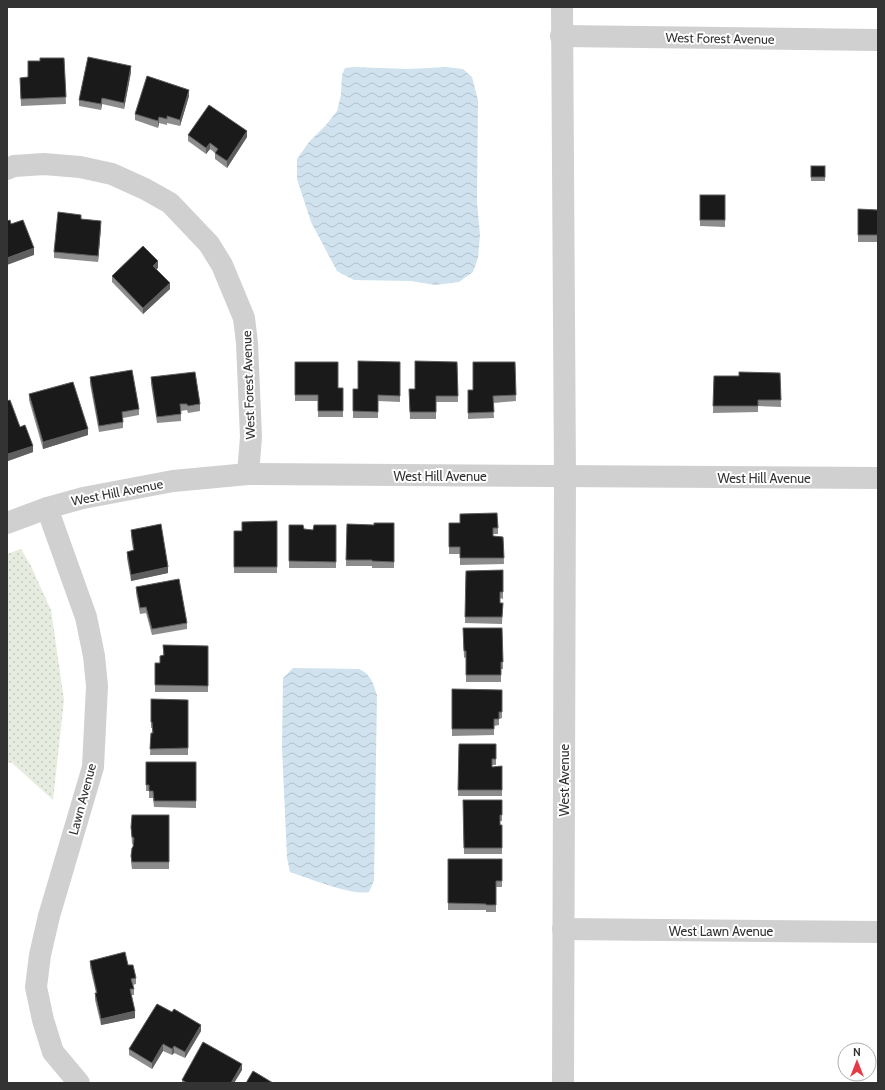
<svg xmlns="http://www.w3.org/2000/svg" width="885" height="1090" viewBox="0 0 885 1090" font-family="Cabin,sans-serif">
<style>
.park{fill:url(#park-dots)}
.water{fill:url(#water-waves)}
.lines{fill:none;stroke-linecap:round;stroke-linejoin:round}
.street{stroke:#d0d0d0;stroke-width:22}
.wall{fill:#8c8c8c}
.shaded-wall{fill:#5f5f5f}
.building{fill:#1a1a1a;stroke:#5f5f5f}
.labels{text-anchor:middle;stroke-width:4;stroke-linejoin:round;paint-order:stroke}
.street-label{font-size:13px;fill:#333;stroke:#fff}
</style>
<defs>
<pattern id="park-dots" width="8" height="8" patternUnits="userSpaceOnUse"><rect width="8" height="8" fill="#e6ecdf"/><path d="M2 2h.1M6 6h.1" fill="none" stroke="#c6cbc0" stroke-width="1.8" stroke-linecap="round"/></pattern>
<pattern id="water-waves" width="16" height="10" patternUnits="userSpaceOnUse"><rect width="16" height="10" fill="#cfe2ee"/><path d="M0 5q4-4 8 0t8 0" fill="none" stroke="#b2c2cd"/></pattern>
</defs>
<rect width="100%" height="100%" fill="#fff"/>
<path class="park" d="M21 549 30 564 51 610 64 700 53 800 12 763 7 762V554Z"/>
<g class="water">
<path d="M354 67 408 69 446 67 463 69 472 77 478 100 477 202 480 235 478 258 473 272 459 282 435 285 411 281 354 280 337 271 311 222 297 179V159L309 142 326 125 337 111 341 95 342 75 345 68Z"/>
<path d="M293 668 359 669C371 674 373 683 377 695L374 881 369 892C353 896 308 878 290 872L287 858 282 747 283 678Z"/>
</g>
<g class="lines">
<g class="street">
<path d="M562 7 565 477 563 1083"/>
<path d="M561 36 878 40"/>
<path d="M7 169 14 166 44 164 80 167 112 174 145 189 170 203 209 244 222 265 244 318 247 343 251 437 248 474"/>
<path d="M47 508 86 617 94 656 97 686 93 767 49 916 40 955 36 987 43 1020 53 1052 79 1083"/>
<path d="M7 523 47 508 83 498 173 481 248 474 878 478"/>
<path d="M563 929 878 932"/>
</g>
</g>
<g class="wall">
<path d="M64 58 66 104 21 106 20 78 28 77 40 61Z"/>
<path d="M131 72 124 109 102 104 101 110 79 106V100Z"/>
<path d="M189 96 180 126 167 123V125L159 123 158 128 135 120V114Z"/>
<path d="M188 135 247 137 227 168 215 159V153L210 149 206 154 188 141Z"/>
<rect x="811" y="166" width="14" height="15"/>
<path d="M700 195H725V227L700 226Z"/>
<path d="M858 209 878 210V242H858Z"/>
<path d="M81 219 101 227 98 262 54 258V252Z"/>
<path d="M158 268 156 269 170 289 143 314 112 282V276Z"/>
<path d="M295 362 338 388H343V417H318V401H295Z"/>
<path d="M400 362V402L378 401V418H353V389H358Z"/>
<path d="M457 362 458 402H436V419H410L409 389H415Z"/>
<path d="M515 362 516 401 493 403 494 418 468 419V390H473Z"/>
<path d="M780 373 781 407 758 406V412L713 413 714 376H739Z"/>
<path d="M90 377 139 409V415L123 418V428L99 432 90 384Z"/>
<path d="M151 377 200 404V411L188 413 187 410 181 411V421L157 423 151 384Z"/>
<path d="M29 394 88 435 43 449 29 400Z"/>
<path d="M7 401 33 452 8 461 7 457Z"/>
<path d="M277 521V573H234V531H242Z"/>
<path d="M394 523V568H372V566H346L347 524 374 525Z"/>
<path d="M449 523 498 528V534H493V536L503 537 504 564 460 565V554H449Z"/>
<path d="M289 525 304 529 313 530 336 525V568H289Z"/>
<path d="M131 530 168 573 131 581 127 558V552L133 550 131 536Z"/>
<path d="M503 570V599L500 598V603H503L502 624 465 623 466 571Z"/>
<path d="M136 587 187 623V629L152 635 146 613 140 614 136 593Z"/>
<path d="M463 628H502L503 669H501V682H466V657L464 658Z"/>
<path d="M163 645 208 646V692H155V663H160L163 655Z"/>
<path d="M452 689 502 690V718L499 719V725L494 726V735L452 736Z"/>
<path d="M151 699 188 700V755H150L151 733H152V728H151Z"/>
<path d="M459 744H496V765H492V767L502 766V796H458Z"/>
<path d="M146 762H196V808L154 807 153 798H149V791H146Z"/>
<path d="M463 800 502 815V821H500V825H502V854H464Z"/>
<path d="M169 815V869H132L131 862V856L133 847V844H132L131 827Z"/>
<path d="M448 859H502V887H496V912H486V910H448Z"/>
<path d="M90 961 128 965 136 978V984L133 985 134 989V995H131L135 1018 101 1025 95 1000V993H96L90 967Z"/>
<path d="M201 1031 185 1058 174 1053 172 1055 163 1051 152 1069 129 1055V1049Z"/>
<path d="M242 1070 234 1083H182V1080Z"/>
</g>
<g class="shaded-wall">
<path d="M131 66V72L124 109V103Z"/>
<path d="M189 90V96L180 126V120Z"/>
<path d="M102 98V104L101 110V104Z"/>
<path d="M159 117V123L158 128V121Z"/>
<path d="M247 131V137L227 168V161Z"/>
<path d="M210 143V149L206 154V148Z"/>
<path d="M101 221V227L98 262V256Z"/>
<path d="M34 248V255L7 265V258Z"/>
<path d="M158 261V268L153 272V266Z"/>
<path d="M170 283V289L143 314V308Z"/>
<path d="M88 429V435L43 449V442Z"/>
<path d="M33 446V452L8 461V454Z"/>
<path d="M168 567V573L131 581V575Z"/>
<path d="M135 1011V1018L101 1025V1019Z"/>
<path d="M201 1025V1031L185 1058V1052Z"/>
<path d="M163 1044V1051L152 1069V1063Z"/>
<path d="M174 1046V1053L172 1055V1049Z"/>
<path d="M242 1064V1070L234 1083H231Z"/>
</g>
<g class="building">
<path d="M88 57 131 66 124 103 102 98 101 104 79 100Z"/>
<path d="M40 58H64L66 97 21 99 20 78 28 77V61H40Z"/>
<path d="M147 76 189 90 180 120 167 116V119L159 117 158 121 135 114Z"/>
<path d="M209 105 247 131 227 161 215 153 218 149 210 143 206 148 188 135Z"/>
<rect x="811" y="166" width="14" height="11"/>
<rect x="700" y="195" width="25" height="25"/>
<path d="M858 209 878 210V235H858Z"/>
<path d="M58 212 81 215V219L101 221 98 256 54 252Z"/>
<path d="M10 220 11 224 23 220 34 248 7 258V221Z"/>
<path d="M143 246 158 261 153 266 170 283 143 308 112 276Z"/>
<path d="M358 361 400 362V396L378 395V412L353 411V389H358Z"/>
<path d="M415 361 457 362 458 396H436V412H410L409 389H415Z"/>
<path d="M295 362H338V388H343V411H318V395H295Z"/>
<path d="M473 362H515L516 395 493 396 494 412 468 413V390H473Z"/>
<path d="M132 370 139 409 122 412 123 422 99 426 90 377Z"/>
<path d="M195 372 200 404 188 406 187 404H180L181 414 157 417 151 377Z"/>
<path d="M739 372 780 373 781 400H758V406H713L714 376H739Z"/>
<path d="M73 382 88 429 43 442 29 394Z"/>
<path d="M10 400 20 427 25 425 33 446 8 454 7 451V401Z"/>
<path d="M497 513 498 528H493V536L503 537 504 558H460V547H449V523H460V514Z"/>
<path d="M277 521V567H234V531H242V522Z"/>
<path d="M374 523H394V562L372 561V560H346L347 524 374 525Z"/>
<path d="M161 524 168 567 131 575 127 552 134 550 131 530Z"/>
<path d="M289 525H303L304 529 313 530 314 525H336V562L289 561Z"/>
<path d="M503 570V592H500V603H503L502 617H465L466 571Z"/>
<path d="M179 579 187 623 152 629 146 607 140 608 136 587Z"/>
<path d="M463 628H502L503 662H501V675H466V651H464Z"/>
<path d="M163 645 208 646V686L155 685V663H160V656L164 655Z"/>
<path d="M452 689 502 690V712H499V719H494V729H452Z"/>
<path d="M151 699 188 700V748L150 749 151 733H153L152 722H151Z"/>
<path d="M459 744H496V759H492V767L502 766V790H458Z"/>
<path d="M146 762H196V801H154L153 791H149V785H146Z"/>
<path d="M463 800H502V815H500V825H502V848H464Z"/>
<path d="M132 815H169V862H132L131 856 132 848 133 847 134 838 132 837 131 827Z"/>
<path d="M448 859H502V881H496V905H486V904L448 903Z"/>
<path d="M125 952 128 965H133L136 978 131 979 134 989H130L135 1011 101 1019 95 993H97L90 961Z"/>
<path d="M157 1004 172 1012 174 1009 201 1025 185 1052 174 1046 172 1049 163 1044 152 1063 129 1049Z"/>
<path d="M203 1042 242 1064 231 1083H187L182 1080Z"/>
<path d="M253 1071 273 1083H246Z"/>
</g>
<g class="labels">
<g class="street-label">
<text transform="translate(720 38) rotate(1)" y="5">West Forest Avenue</text>
<text transform="translate(248 385) rotate(-92)" y="5">West Forest Avenue</text>
<text x="440" y="481">West Hill Avenue</text>
<text x="764" y="483">West Hill Avenue</text>
<text transform="translate(117 492) rotate(-11)" y="5">West Hill Avenue</text>
<text transform="translate(564 780) rotate(-90)" y="5">West Avenue</text>
<text transform="translate(82 799) rotate(-75)" y="5">Lawn Avenue</text>
<text x="721" y="936">West Lawn Avenue</text>
</g>
</g>
<rect width="885" height="1090" fill="none" stroke="#333333" stroke-width="16"/>
<g transform="translate(857 1062)"><circle r="19" fill="#ffffff" stroke="#adadad"/>
<path d="M0-3L7 15L0 10L-7 15Z" fill="#e63946"/>
<text y="-6" font-size="11" font-weight="bold" text-anchor="middle" fill="#333333">N</text>
</g>
</svg>
